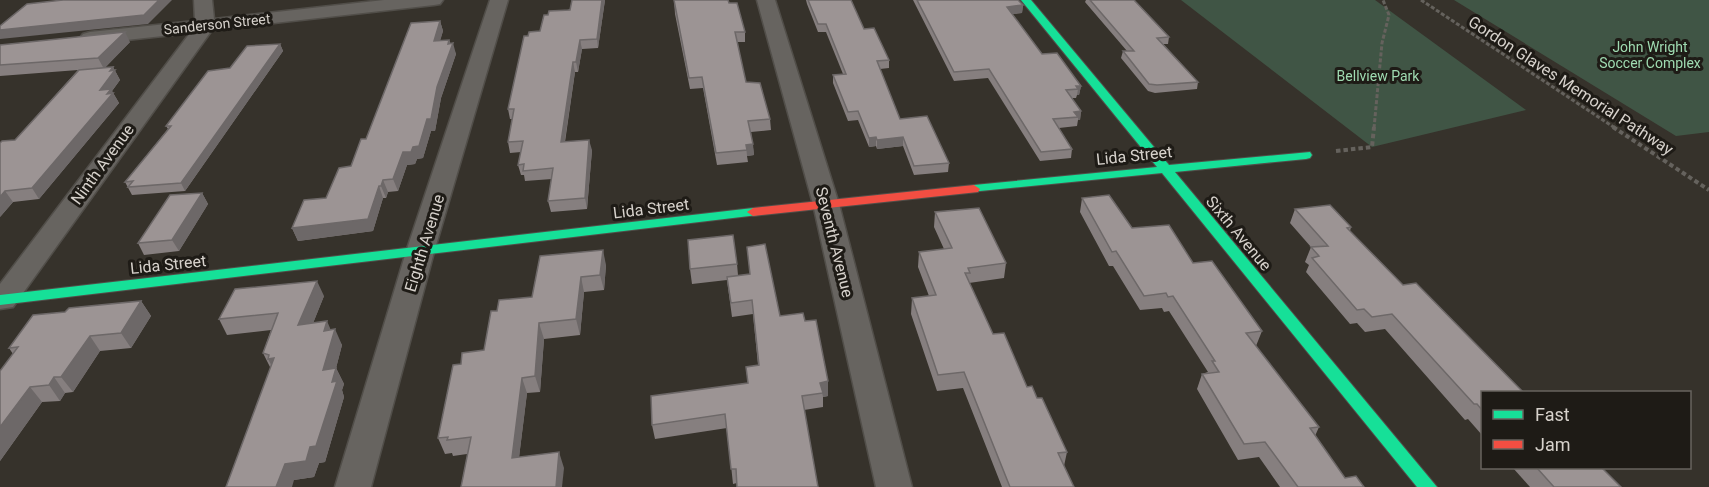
<svg xmlns="http://www.w3.org/2000/svg" width="1709" height="487" viewBox="0 0 1709 487" font-family="Roboto,sans-serif">
<style>
.green{fill:#405545}
.lines{fill:none;stroke-linecap:round;stroke-linejoin:round}
.street-casing{stroke:#514e49;stroke-width:3}
.fast-casing{stroke:#514e49;stroke-width:2}
.jam-casing{stroke:#514e49;stroke-width:2}
.path-far1{stroke:#65625d;stroke-width:3;stroke-dasharray:4 2;stroke-linecap:butt}
.path{stroke:#65625d;stroke-width:4;stroke-dasharray:4.5 3;stroke-linecap:butt}
.street{fill:#676460;fill-rule:evenodd}
.fast{fill:#16e098;fill-rule:evenodd}
.jam{fill:#f24e42;fill-rule:evenodd}
.wall{fill:#867f7f}
.shaded-wall{fill:#6d6868}
.building{fill:#9c9494;stroke:#6d6868;stroke-width:1.5}
.labels{text-anchor:middle;stroke-width:6;stroke-linejoin:round;paint-order:stroke}
.far-street-label{font-size:14px;fill:#d7d2cc;stroke:#1e1b16}
.far-park-label{font-size:14px;fill:#9fdbb1;stroke:#1e1b16}
.street-label{font-size:16px;fill:#d7d2cc;stroke:#1e1b16}
</style>
<rect width="100%" height="100%" fill="#36322b"/>
<g class="green">
<path d="M1181 0H1375L1526 110 1372 147Z"/>
<path d="M1454 0H1709V132L1676 136Z"/>
</g>
<g class="lines">
<defs>
<g id="street">
<path d="M194 0H212L214 19 384 0H443L440 4 434 5 212 30 13 307 0 309V284L190 33 90 44 83 42 80 38 83 34 90 32 195 21Z"/>
<path d="M490 0H508L434 252 371 487H335L406 252Z"/>
<path d="M757 0H775L839 204 912 487H876L813 204Z"/>
</g>
<g id="fast">
<path d="M1021 0H1031L1169 165 1310 152 1312 155 1310 158 1306 159 1175 172 1437 487H1417L1162 173 970 192 968 189 974 185 1157 167Z"/>
<path d="M753 208 758 209 759 212 758 215 0 305V295Z"/>
</g>
<path id="jam" d="M974 185 980 189 978 192 753 216 747 212 753 208Z"/>
</defs>
<use href="#street" class="street-casing"/>
<use href="#fast" class="fast-casing"/>
<use href="#jam" class="jam-casing"/>
<g class="path-far1">
<path d="M1421 0 1615 128"/>
<path d="M1374 128 1382 43 1389 15 1383 0"/>
</g>
<g class="path">
<path d="M1613 127 1709 190"/>
<path d="M1336 151 1372 147 1374 127"/>
</g>
<use href="#street" class="street"/>
<use href="#fast" class="fast"/>
<use href="#jam" class="jam"/>
</g>
<g class="wall">
<path d="M605 0 598 48 582 49 578 72H575L565 142 592 150 587 209 551 212 548 201 552 179 525 181 524 175H521L518 165 521 152 510 153 508 142 512 119H510L508 109 528 36 540 31 548 15Z"/>
<path d="M674 0 729 3 745 32V42H737L746 82 770 119 771 130 751 132 754 155 747 156 748 162 717 165 703 88 690 89 675 14Z"/>
<path d="M806 0H851L864 29 889 60V68L880 69 900 119 949 163 948 172 914 175 903 146 877 149 876 146 869 147 858 120 848 121 833 83V75L843 74 826 32H818L807 4Z"/>
<path d="M913 0H1018L1023 5 1022 13 1012 14 1042 54 1081 86 1079 95H1077L1076 98H1072L1081 111 1080 120H1078L1077 126 1059 128 1072 149 1071 158 1040 161 988 78 954 81Z"/>
<path d="M1086 0H1134L1169 37 1168 44H1163L1198 82 1197 89 1155 93 1148 91 1121 58 1123 51H1127L1085 2Z"/>
<path d="M440 21 443 31 440 40H449L456 54 441 98 435 131H431L423 158 417 159 415 164 407 165 398 191 388 192 386 198H383L373 231 298 241 292 228 326 198 351 166 366 139Z"/>
<path d="M130 42 105 67H113L120 80 112 91 119 103 39 199 13 202 0 217 15 140 78 70 0 76V45Z"/>
<path d="M280 44 283 51 185 191 132 195 125 182 168 129 166 126 230 68Z"/>
<path d="M202 193 208 204 179 251 144 255 138 243Z"/>
<path d="M1082 198 1132 228 1193 263 1262 331 1256 346 1319 427 1315 436 1345 478 1364 487H1280L1259 457 1238 460 1197 389 1202 374 1208 372 1169 311 1164 312 1162 308 1140 310 1113 266H1109L1080 212Z"/>
<path d="M1295 209 1351 227 1350 231 1482 393V435L1468 419 1465 420 1385 329 1365 332 1357 323 1350 324 1306 272 1309 265 1305 262 1311 247 1290 223Z"/>
<path d="M935 212 1006 263 1004 278 969 283 993 334 1027 387 1037 398 1067 452 1064 466 1074 487H1002L963 388 937 391 911 314 912 298 929 296 918 267 919 252 944 249 934 227Z"/>
<path d="M737 264 738 275 780 316 805 321 828 381V396L823 397V407L804 410 737 483 733 484 727 428 655 439 652 425 748 383 746 367 758 365 753 314 732 317 727 280 692 284 690 269Z"/>
<path d="M606 265 604 290 584 292 580 335 544 339 540 392 527 393 519 457 564 468 467 454 453 456 452 453 445 454 438 438 461 364 484 350 497 311 532 297Z"/>
<path d="M324 296 313 323 331 330 342 345 336 368 344 384 342 390 344 397 325 462 319 463 314 477 294 480 270 367 263 353 271 330 227 335 219 319Z"/>
<path d="M141 301 151 316 131 348 100 351 73 392 65 393 60 401 42 402 0 461 13 354 9 348 65 312Z"/>
<path d="M1513 468H1602L1621 487H1530Z"/>
</g>
<g class="shaded-wall">
<path d="M159 0H172L148 24 0 39V30Z"/>
<path d="M602 0H605L598 48 597 39Z"/>
<path d="M1023 5 1022 13 1006 15 1007 7Z"/>
<path d="M440 21 443 31 437 52 434 41Z"/>
<path d="M125 32 130 42 104 69 98 58Z"/>
<path d="M449 40 451 47 453 43 456 54 441 98 435 131H431L423 158 417 159 415 164 407 165 398 191 393 179 403 152 413 147 437 87Z"/>
<path d="M580 40 582 49 578 72 576 62Z"/>
<path d="M280 44 283 51 185 191 181 183Z"/>
<path d="M573 62 575 72 563 153 561 142Z"/>
<path d="M113 67 120 80 112 91 119 103 39 199 32 188 100 90 110 71Z"/>
<path d="M1076 86H1081L1079 95H1077L1078 89Z"/>
<path d="M1081 111 1080 120H1078V117L1074 112Z"/>
<path d="M876 137V146L869 147V138Z"/>
<path d="M903 137V146L877 149V140Z"/>
<path d="M589 140 592 150 587 209 585 198Z"/>
<path d="M753 144 754 155 747 156 746 145Z"/>
<path d="M383 180 388 192 386 198 381 186Z"/>
<path d="M379 186 383 198 373 231 298 241 292 228Z"/>
<path d="M5 191 13 202 0 217V197Z"/>
<path d="M202 193 208 204 179 251 172 240Z"/>
<path d="M603 250 606 265 604 290 600 275Z"/>
<path d="M581 277 584 292 580 335 576 319Z"/>
<path d="M317 281 324 296 306 341 298 325Z"/>
<path d="M141 301 151 316 131 348 121 333Z"/>
<path d="M327 321 333 335 335 329 342 345 334 376 336 368 344 384 342 390 344 397 325 462 319 463 314 477 294 480 292 487H276L285 464 310 447 323 370 324 331Z"/>
<path d="M539 323 544 339 540 392 535 376Z"/>
<path d="M90 336 100 351 73 392 61 377Z"/>
<path d="M274 358 276 374 268 359Z"/>
<path d="M54 377 65 393 60 401 49 385Z"/>
<path d="M522 378 527 393 517 474 512 458Z"/>
<path d="M828 381V396L823 397 820 383Z"/>
<path d="M30 387 42 402 0 461V427Z"/>
<path d="M559 452 564 468 562 487H556Z"/>
</g>
<g class="building">
<path d="M63 0H159L144 15 0 30V26L27 4Z"/>
<path d="M572 0H602L597 39 580 40 576 62H573L561 142 589 140 585 198 548 201 553 168 523 171 524 164 518 165 523 141 508 142 514 109H508L524 36H528L529 32 540 31 544 15H548L549 11 570 10Z"/>
<path d="M674 0H728L729 3H737L745 32H735L746 82 760 83 770 119 748 121 753 144 746 145 747 150 716 153 702 77 689 78Z"/>
<path d="M808 0H851L864 29 874 28 889 60 877 61 900 119 927 116 949 163 914 166 903 137 877 140 876 137 869 138 858 111 848 112 833 75 846 74 826 24H818Z"/>
<path d="M917 0H1018L1023 5 1007 7 1042 54 1057 53 1081 86H1076L1078 89 1066 90 1081 111 1074 112 1078 117 1053 119 1072 149 1041 152 989 69 954 72Z"/>
<path d="M1090 0H1134L1169 37 1157 38 1198 82 1157 85 1149 84 1123 51H1134Z"/>
<path d="M440 21 434 41 449 40 448 44 453 43 437 87 431 119H427L419 146 413 147 411 152H403L393 179 383 180 381 186H379L368 219 292 228 304 200 326 198 339 168 351 166 361 139H366L411 23Z"/>
<path d="M125 32 98 58 0 65V45Z"/>
<path d="M280 44 181 183 128 187 133 181 125 182 171 126H166L208 71 230 68 247 46Z"/>
<path d="M113 67 110 71 115 70 100 90 111 89 107 94 113 93 32 188 5 191 0 197V143L2 141 15 140 79 70Z"/>
<path d="M202 193 172 240 138 243 170 195Z"/>
<path d="M1109 195 1132 228 1169 225 1193 263 1212 261 1262 331 1246 333 1319 427 1310 428 1345 478 1356 476 1364 487H1298L1265 442 1244 444 1202 374 1219 372 1212 361H1215L1173 296 1168 297 1166 293 1144 296 1116 251 1112 252 1082 198Z"/>
<path d="M1330 205 1351 227 1347 228 1403 285 1416 283 1524 393H1482V410L1477 404H1474L1392 314 1372 317 1364 309 1357 310 1312 258 1319 256 1311 247 1328 246 1295 209Z"/>
<path d="M979 208 1006 263 968 268 970 273H965L993 334 1004 333 1027 387 1032 386 1037 398H1042L1067 452 1058 453 1074 487H1010L964 372 938 375 912 298 936 295 919 252 952 248 935 212Z"/>
<path d="M733 235 737 264 690 269 688 240Z"/>
<path d="M765 244 780 316 803 313 805 321 816 320 828 381 820 383 823 393 802 396 818 487H737L736 469H731L725 414 652 425 651 396 748 383 746 367 759 365 752 300 731 303 727 277 750 274 747 247Z"/>
<path d="M603 250 600 275 581 277 576 319 539 323 535 376 522 378 512 458 559 452 556 487H461L471 437 447 440 448 437 438 438 453 365 461 364 462 353 484 350 491 311H497L499 300 532 297 540 256Z"/>
<path d="M317 281 298 325 327 321 324 331 335 329 323 370 336 368 332 382 337 381 316 446 310 447 306 461 285 464 276 487H226L274 358 268 359 269 355 263 353 278 313 219 319 235 289Z"/>
<path d="M141 301 121 333 90 336 61 377H54L49 385 30 387 0 427V371L18 347 9 348 33 315 65 312 69 308Z"/>
<path d="M1537 468H1602L1621 487H1554Z"/>
</g>
<g class="labels">
<g class="far-street-label">
<text transform="translate(217 24) rotate(-6)" y="5">Sanderson Street</text>
</g>
<g class="far-park-label">
<text x="1650" y="52">John Wright<tspan x="1650" dy="16">Soccer Complex</tspan></text>
<text x="1378" y="81">Bellview Park</text>
</g>
<g class="street-label">
<text transform="translate(1571 85) rotate(33)" y="6">Gordon Glaves Memorial Pathway</text>
<text transform="translate(1134 155) rotate(-6)" y="6">Lida Street</text>
<text transform="translate(102 164) rotate(-54)" y="6">Ninth Avenue</text>
<text transform="translate(651 208) rotate(-7)" y="6">Lida Street</text>
<text transform="translate(1239 233) rotate(50)" y="6">Sixth Avenue</text>
<text transform="translate(835 242) rotate(76)" y="6">Seventh Avenue</text>
<text transform="translate(424 243) rotate(-73)" y="6">Eighth Avenue</text>
<text transform="translate(168 264) rotate(-6)" y="6">Lida Street</text>
</g>
</g>
<rect x="1481" y="391" width="210" height="78" fill="#1e1b16" stroke="#68645f" stroke-width="1.5"/>
<rect x="1493" y="410" width="30" height="9" fill="#16e098" stroke="#68645f" stroke-width="1.5"/>
<text x="1535" y="421" font-size="18" fill="#d7d2cc">Fast</text>
<rect x="1493" y="440" width="30" height="9" fill="#f24e42" stroke="#68645f" stroke-width="1.5"/>
<text x="1535" y="451" font-size="18" fill="#d7d2cc">Jam</text>
</svg>
